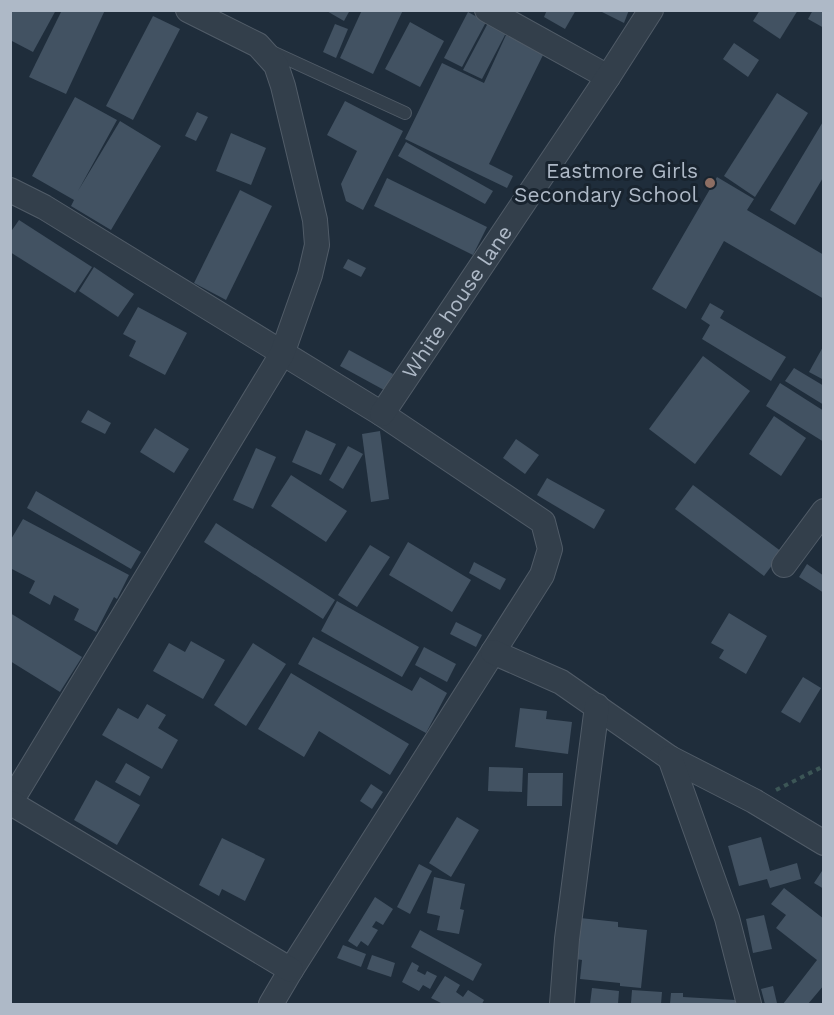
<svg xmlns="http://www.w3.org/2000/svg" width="834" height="1015" viewBox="0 0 834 1015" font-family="'Work Sans',sans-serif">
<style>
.building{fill:#425262}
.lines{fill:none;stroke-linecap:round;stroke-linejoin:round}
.service-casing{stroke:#515c68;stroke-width:14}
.minor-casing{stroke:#515c68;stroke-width:26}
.path{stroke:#3c5656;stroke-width:4;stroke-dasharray:4.5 4.5;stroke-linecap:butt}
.service{stroke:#333f4b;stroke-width:12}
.minor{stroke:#333f4b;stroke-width:24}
.education-dot{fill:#8d6e63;stroke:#19242f;stroke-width:2}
.labels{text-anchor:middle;stroke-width:6;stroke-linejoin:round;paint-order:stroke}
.poi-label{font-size:21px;fill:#aeb9c7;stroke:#19242f;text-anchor:end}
.street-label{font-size:21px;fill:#aeb9c7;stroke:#19242f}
</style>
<rect width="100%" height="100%" fill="#1f2d3b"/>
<g class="building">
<path d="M10 10H56L33 52 10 40Z"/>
<path d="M62 10H105L66 94 29 77Z"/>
<path d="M325 10H350L344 21Z"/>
<path d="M362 10H403L373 74 340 58Z"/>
<path d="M547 10H576L565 29 544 17Z"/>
<path d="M598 10H629L624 23Z"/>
<path d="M760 10H798L780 39 753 21Z"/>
<path d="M813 10H824V28L808 19Z"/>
<path d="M468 12 486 22 462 67 444 58Z"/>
<path d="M153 16 180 29 133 120 106 106Z"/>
<path d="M410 22 444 41 420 87 385 69Z"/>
<path d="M488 23 506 33 482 79 463 70Z"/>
<path d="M335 24 348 29 336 58 323 52Z"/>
<path d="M506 35 544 53 489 164 513 176 507 188 405 139 442 63 484 83Z"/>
<path d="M734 43 759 60 748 77 723 59Z"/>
<path d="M777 93 808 113 755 197 724 176Z"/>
<path d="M75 97 117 120 78 191 120 121 161 146 111 230 71 206 74 200 32 176Z"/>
<path d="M345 101 403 131 363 210 346 201 341 184 357 151 327 135Z"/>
<path d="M197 112 208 117 196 141 185 136Z"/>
<path d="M824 120V176L795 225 770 210Z"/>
<path d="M231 133 266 148 251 185 216 171Z"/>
<path d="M406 142 493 191 485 204 398 156Z"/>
<path d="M717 177 754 199 747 210 824 255V299L724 241 686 309 652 289Z"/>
<path d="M387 178 487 227 473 255 374 206Z"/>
<path d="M240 190 272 206 226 300 194 283Z"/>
<path d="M19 220 92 267 75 293 10 252V233Z"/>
<path d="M348 259 366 268 361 277 343 268Z"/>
<path d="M94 267 134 294 118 317 79 291Z"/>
<path d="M710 303 724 311 720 318 786 357 771 381 702 339 710 325 701 319Z"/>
<path d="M138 307 187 333 165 375 129 356 136 341 123 334Z"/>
<path d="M824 345V380L809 372Z"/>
<path d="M349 350 393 374 384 390 340 366Z"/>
<path d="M703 356 750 391 695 464 649 429Z"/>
<path d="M794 368 824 386V405L785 381Z"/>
<path d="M780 383 824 411V442L766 406Z"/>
<path d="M88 410 111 423 105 434 81 422Z"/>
<path d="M774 416 806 438 781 476 749 454Z"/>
<path d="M155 428 189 449 174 473 140 452Z"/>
<path d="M306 430 336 444 321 475 292 462Z"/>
<path d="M380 431 389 499 371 502 362 434Z"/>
<path d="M516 439 539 455 525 474 503 458Z"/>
<path d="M348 446 363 454 343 489 329 480Z"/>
<path d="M256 448 276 457 253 509 233 500Z"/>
<path d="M291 475 347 511 326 542 271 506Z"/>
<path d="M547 478 605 510 594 529 537 495Z"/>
<path d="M693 485 782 552 764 576 675 509Z"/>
<path d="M36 491 141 552 131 569 27 508Z"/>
<path d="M23 519 129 575 117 599 114 597 96 632 74 620 79 609 54 595 50 605 29 593 35 581 10 568V541Z"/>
<path d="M216 523 335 600 323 619 204 542Z"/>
<path d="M408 542 471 580 452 612 389 575Z"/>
<path d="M370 545 390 557 357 607 338 595Z"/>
<path d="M474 562 506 579 500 590 469 573Z"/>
<path d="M807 564 824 576V593L799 577Z"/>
<path d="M337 601 419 647 402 677 321 631Z"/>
<path d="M10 613 82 657 60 692 10 661Z"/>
<path d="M729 613 767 636 746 674 719 658 724 650 711 643Z"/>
<path d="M456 622 482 635 476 647 450 634Z"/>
<path d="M313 637 412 691 420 677 447 693 426 733 298 664Z"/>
<path d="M191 641 225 660 203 699 153 671 169 643 185 652Z"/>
<path d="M253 643 286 664 246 726 214 705Z"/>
<path d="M424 647 456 664 447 682 415 665Z"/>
<path d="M291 673 409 744 390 775 319 731 304 757 258 729Z"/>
<path d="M803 677 821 688 800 723 781 712Z"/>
<path d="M147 704 166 715 158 728 178 740 162 769 102 735 118 708 138 719Z"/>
<path d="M520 708 547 711 546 719 572 722 568 754 515 747Z"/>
<path d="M126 763 150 777 140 796 115 782Z"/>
<path d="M489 767 523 768 522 792 488 791Z"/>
<path d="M528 773H563L562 806H527Z"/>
<path d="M96 780 140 805 117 845 74 820Z"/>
<path d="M371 784 383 792 372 809 360 801Z"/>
<path d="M457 817 479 830 451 877 429 863Z"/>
<path d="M761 837 770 871 797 863 801 879 770 888 767 879 739 886 728 846Z"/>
<path d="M222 838 265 859 245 901 222 889 219 896 199 885Z"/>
<path d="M419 864 432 871 410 914 397 907Z"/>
<path d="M824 868V889L814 883Z"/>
<path d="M434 877 465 884 460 909 464 910 459 934 437 930 440 916 427 913Z"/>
<path d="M784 888 824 919V985L808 1004H783L817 960 776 928 786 915 771 904Z"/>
<path d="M375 897 393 909 383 925 376 921 372 927 378 930 368 946 361 941 357 947 348 941Z"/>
<path d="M764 915 772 949 753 953 746 919Z"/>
<path d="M580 918 618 922V927L647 930 641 988 620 986V983L580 979 582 960 576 959Z"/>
<path d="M420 930 482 964 473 981 411 947Z"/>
<path d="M343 945 366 954 361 967 337 958Z"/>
<path d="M372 955 395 963 391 977 367 969Z"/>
<path d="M412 962 419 966 417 971 425 975 427 971 437 976 430 989 423 985 419 991 402 982Z"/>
<path d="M445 976 460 985 456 992 463 997 468 990 484 1000 482 1004H443L431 998Z"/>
<path d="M773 986 777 1003 765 1004 761 989Z"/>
<path d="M592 988 619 991 618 1004H590Z"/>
<path d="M632 990 662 992 661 1004 631 1003Z"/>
<path d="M671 993H683V997L736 1000 735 1004H670Z"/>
</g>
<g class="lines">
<defs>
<path id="service" d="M270 51 405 113"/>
<g id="minor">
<path d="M487 10 608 77"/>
<path d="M10 190 44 207 382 414 543 522 550 549 542 575 291 970 271 1004"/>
<path id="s1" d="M382 414 608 77 651 10"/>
<path d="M784 565 824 511"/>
<path d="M493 652 561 682 670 758 754 801 824 843"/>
<path d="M670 758 727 918 749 1004"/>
<path d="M10 803 282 354 310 275 317 245 315 220 283 86 276 65 258 45 188 10"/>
<path d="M11 803 291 970"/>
<path d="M562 1004 567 939 597 706"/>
</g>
</defs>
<use href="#service" class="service-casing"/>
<use href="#minor" class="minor-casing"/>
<path class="path" d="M776 790 824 766"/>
<use href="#service" class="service"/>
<use href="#minor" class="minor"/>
</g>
<circle class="education-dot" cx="710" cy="183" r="6"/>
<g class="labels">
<g class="poi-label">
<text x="698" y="178">Eastmore Girls<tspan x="698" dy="24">Secondary School</tspan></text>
</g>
<g class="street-label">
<text dy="7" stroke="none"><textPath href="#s1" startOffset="135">White house lane</textPath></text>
</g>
</g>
<rect width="834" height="1015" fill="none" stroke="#aeb9c7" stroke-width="24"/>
</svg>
